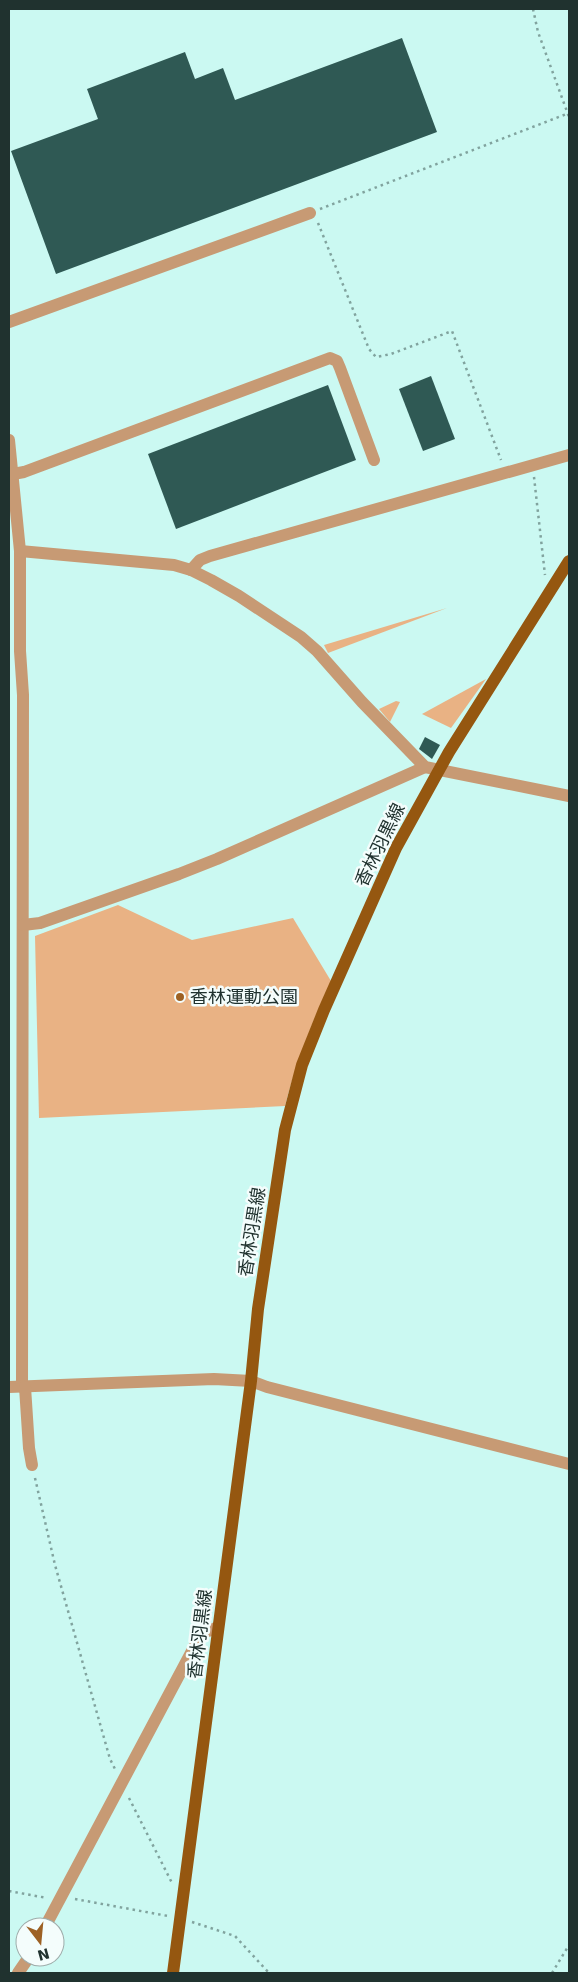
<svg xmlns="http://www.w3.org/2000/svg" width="578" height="1982" viewBox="0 0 578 1982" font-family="'DejaVu Sans','Noto Sans JP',sans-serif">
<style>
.green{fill:#e9b284}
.building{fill:#2f5954}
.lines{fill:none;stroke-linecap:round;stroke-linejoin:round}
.path{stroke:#81a39e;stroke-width:2.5;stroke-dasharray:2.5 4;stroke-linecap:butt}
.minor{stroke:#c79a74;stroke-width:12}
.major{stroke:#955710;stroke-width:12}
.poi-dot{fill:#9d6124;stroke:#f4fdfc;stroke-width:2}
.labels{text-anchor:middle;stroke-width:5;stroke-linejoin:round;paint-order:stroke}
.street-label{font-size:18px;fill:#20322f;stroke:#f4fdfc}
.poi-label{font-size:18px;fill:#20322f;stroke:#f4fdfc;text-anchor:start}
</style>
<rect width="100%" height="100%" fill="#cbf9f2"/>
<g class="green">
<path d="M447 608 328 653 324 645Z"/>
<path d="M486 679 451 728 422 714Z"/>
<path d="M396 701 400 702 390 722 379 709Z"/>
<path d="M118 905 192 940 293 918 331 981C312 1022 296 1063 285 1106L39 1118 35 936Z"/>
</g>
<g class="building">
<path d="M402 38 437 132 56 274 11 151 98 119 87 89 185 52 195 79 223 68 235 100Z"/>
<path d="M431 376 455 439 423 451 399 389Z"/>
<path d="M328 385 356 460 176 529 148 454Z"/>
<path d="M425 737 440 745 432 759 419 749Z"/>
</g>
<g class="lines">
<g class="path">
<path d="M533 9 538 32 569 117"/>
<path d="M320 209 569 113"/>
<path d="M318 223 369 349 376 357 391 354 452 331 501 460"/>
<path d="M534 477 545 575"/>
<path d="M35 1478 55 1565 110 1759 115 1769"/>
<path d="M129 1798 172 1883"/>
<path d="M9 1891 47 1898"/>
<path d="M75 1899 168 1916"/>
<path d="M192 1922 235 1936 269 1973"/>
<path d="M552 1973 569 1945"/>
</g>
<g class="minor">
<path d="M9 322 310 213"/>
<path d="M9 440 20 551V651L23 695 22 1387"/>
<path d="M13 474 24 472 330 358 337 361 340 368 374 460"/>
<path d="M20 551 174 565 191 570 211 580 239 596 301 637 317 651 362 702 425 767 569 796"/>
<path d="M191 570 200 560 210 556 569 455"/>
<path d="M23 925 40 923 179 874 217 859 425 767"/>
<path d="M9 1387 214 1379 251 1381 267 1387 569 1464"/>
<path d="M25 1387 29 1448 32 1465"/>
<path d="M45 1927 201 1634 218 1627"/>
<path d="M18 1973 29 1957"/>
</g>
<path class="major" d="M173 1973 251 1381 258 1309 285 1130 302 1065 324 1010 396 848 449 752 569 561"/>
</g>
<circle class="poi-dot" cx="180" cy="997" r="5"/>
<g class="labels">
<g class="street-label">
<text transform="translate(380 845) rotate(-64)" y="6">香林羽黒線</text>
<text transform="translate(252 1232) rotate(-81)" y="6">香林羽黒線</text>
<text transform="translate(200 1634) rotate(-83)" y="6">香林羽黒線</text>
</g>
<g class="poi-label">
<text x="190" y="1003">香林運動公園</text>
</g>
</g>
<rect width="578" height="1982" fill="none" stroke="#20322f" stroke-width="20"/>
<g transform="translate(40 1942) rotate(164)"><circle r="24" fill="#f4fdfc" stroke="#9facaa"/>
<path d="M0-4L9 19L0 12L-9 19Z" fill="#9d6124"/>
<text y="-8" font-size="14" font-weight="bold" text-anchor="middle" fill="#20322f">N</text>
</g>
</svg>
